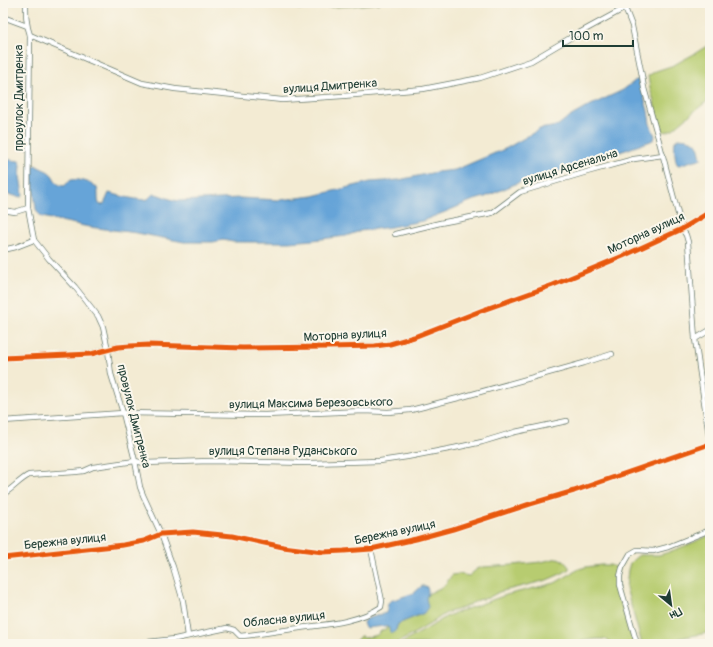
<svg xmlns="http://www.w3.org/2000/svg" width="713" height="647" viewBox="0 0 713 647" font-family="Pangolin,sans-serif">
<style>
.green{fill:#b7cc70;stroke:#6b8452}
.water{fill:#66a4d8;stroke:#427086}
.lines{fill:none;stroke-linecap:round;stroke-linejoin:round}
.minor-casing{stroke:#697a6c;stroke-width:6}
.tertiary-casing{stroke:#697a6c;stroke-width:7}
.minor{stroke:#fff;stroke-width:4.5}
.tertiary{stroke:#fff;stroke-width:5.5}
.cycleway-casing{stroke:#fbf7ec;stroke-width:8}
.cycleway{stroke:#e8590c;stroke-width:5}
.labels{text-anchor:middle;stroke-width:4;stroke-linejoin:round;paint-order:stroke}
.street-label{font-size:12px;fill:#1f3d34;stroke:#fbf7ec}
</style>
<rect width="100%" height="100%" fill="#fbf7ec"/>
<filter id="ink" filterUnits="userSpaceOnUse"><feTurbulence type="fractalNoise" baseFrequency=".025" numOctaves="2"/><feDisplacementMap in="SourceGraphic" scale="8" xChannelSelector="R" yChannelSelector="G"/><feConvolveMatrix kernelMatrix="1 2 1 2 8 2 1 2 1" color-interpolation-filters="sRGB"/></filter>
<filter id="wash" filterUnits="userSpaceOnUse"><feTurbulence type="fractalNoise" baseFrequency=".012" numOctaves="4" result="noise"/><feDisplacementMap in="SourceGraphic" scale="16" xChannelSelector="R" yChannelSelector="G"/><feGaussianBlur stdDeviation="0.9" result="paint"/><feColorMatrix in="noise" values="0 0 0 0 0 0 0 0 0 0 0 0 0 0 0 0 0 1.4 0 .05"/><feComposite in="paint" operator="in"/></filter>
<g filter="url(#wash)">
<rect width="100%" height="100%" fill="#f3ebd3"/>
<g class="green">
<path d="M267 3H380L351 6 299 9Z"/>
<path d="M710 44V99L692 113 673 129 666 132 662 130 656 114 654 101 650 89 648 76 656 71 674 65 694 54Z"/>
<path d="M710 535V632L702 634 680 638 668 644H642L626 588 628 570 630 563 633 560 639 555H659L666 553 690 544Z"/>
<path d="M558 558C563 560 566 563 569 567V569L563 573 547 580 499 592 488 598 478 600 463 608 446 613 430 624 406 638 394 644H353L360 636H362L363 638H364L377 635 382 630 386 629 387 626 395 632 398 624 424 613 426 598 428 594 444 586 452 575 459 574 469 576 477 569 483 567 513 565 541 562Z"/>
<path d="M601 565H610L618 568 617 582V590L634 644H614L605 639H597L582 641 577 644H400L430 627 447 616 506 595 555 583 579 569 586 567Z"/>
</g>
<g class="water">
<path d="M636 80H639L640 83 648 111 650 124 655 136 654 139 651 141 617 153 602 155 573 167 520 182 485 197 471 201 445 212 422 221 391 227 360 231 346 236 313 240 289 242H233L223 240 213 242H184L137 233 89 227 42 217 37 212 36 209 31 170 32 167 35 165C41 169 48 170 52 175 56 181 56 185 64 186 66 185 69 181 71 180 76 178 95 183 97 188 99 193 97 199 99 204L101 205 104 204 109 193C117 195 142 202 148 199 149 198 153 194 153 194H156L173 200 180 201 239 198 280 200 313 196 370 182 399 180 436 172 455 170 507 148 540 129 557 126 566 119 589 106 623 90Z"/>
<path d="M679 138C697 140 698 142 701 159L695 160 679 165 677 164C675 160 674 146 675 141Z"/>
<path d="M3 159 19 161 21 165 20 176 23 195 22 197 15 196 3 193Z"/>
<path d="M422 586H426C429 590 428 594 426 598L428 607 424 613 398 624 395 632 393 633H391L390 632 389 628 385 626 366 628 364 626 363 622 366 619 386 613C388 609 386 606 390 601L414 593Z"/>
</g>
</g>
<g filter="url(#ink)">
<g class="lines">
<defs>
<g id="minor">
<path d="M26 3C26 15 26 24 30 35L28 208 34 240 49 259 75 287 98 316 103 327 108 350 111 374 123 413 135 461 140 487 143 495 161 534 173 567 183 601 188 636"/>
<path d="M624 3 625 8 632 26 642 76 644 88 659 141 682 229 686 235 688 242 695 339 710 443"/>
<path d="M3 17 27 26"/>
<path d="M30 35 142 83 175 89 282 100 343 96 423 89 480 78 531 61 570 38 625 8"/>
<path d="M3 210 15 212 28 208"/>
<path d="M395 234 440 223 492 213 520 192 587 172 634 159 663 155"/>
<path d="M3 250 16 247 34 240"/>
<path d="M695 339 710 330"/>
<path d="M3 421 123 413 265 415 364 411 388 412 411 410 462 397 584 363 612 354"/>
<path d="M3 494C13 489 19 480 29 475L75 472 84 471 93 467 135 461 144 463 210 461 309 463 380 461 407 457 454 448 482 442 515 432 567 421"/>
<path d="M3 558 123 545 144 541 161 534 193 532 232 536 283 547 323 552 344 551 371 549 416 539 453 529 530 504 574 491 710 444"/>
<path d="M129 644 175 639 227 628 234 630 240 636C263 634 285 630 307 627 332 624 360 621 381 607L382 601 371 549"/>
<path d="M637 644 620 585V576L622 568 630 554 637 550 653 551 668 547 710 530"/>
</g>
<path id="tertiary" d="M3 358 91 354 118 347 130 346 149 345 243 348 328 347 375 346 390 344 414 337 483 310 553 285 623 256 682 229 710 212"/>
</defs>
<use href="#minor" class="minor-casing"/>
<use href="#tertiary" class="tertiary-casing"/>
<use href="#minor" class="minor"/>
<use href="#tertiary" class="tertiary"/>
<defs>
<g id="cycleway">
<path d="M3 358 91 354 118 347 130 346 149 345 243 348 328 347 375 346 390 344 414 337 483 310 553 285 623 256 682 229 710 212"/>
<path d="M3 558 123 545 144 541 161 534 193 532 232 536 283 547 323 552 344 551 371 549 416 539 453 529 530 504 574 491 710 444"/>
</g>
</defs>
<use href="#cycleway" class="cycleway-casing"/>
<use href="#cycleway" class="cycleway"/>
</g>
</g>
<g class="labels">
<g class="street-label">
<text transform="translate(330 86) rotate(-4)" y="4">вулиця Дмитренка</text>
<text transform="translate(19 98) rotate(-90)" y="4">провулок Дмитренка</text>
<text transform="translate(570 167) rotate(-17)" y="4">вулиця Арсенальна</text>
<text transform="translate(646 233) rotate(-25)" y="4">Моторна вулиця</text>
<text transform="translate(345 335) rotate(-3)" y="4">Моторна вулиця</text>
<text transform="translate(311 403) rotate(-1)" y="4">вулиця Максима Березовського</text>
<text transform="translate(134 416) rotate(76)" y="4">провулок Дмитренка</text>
<text x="283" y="455">вулиця Степана Руданського</text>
<text transform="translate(395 532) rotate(-12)" y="4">Бережна вулиця</text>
<text transform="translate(65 541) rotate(-6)" y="4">Бережна вулиця</text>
<text transform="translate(284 619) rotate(-6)" y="4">Обласна вулиця</text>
</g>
</g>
<rect width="713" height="647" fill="none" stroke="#fbf7ec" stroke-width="16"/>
<g transform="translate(671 605) rotate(151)" stroke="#fbf7ec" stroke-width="3" paint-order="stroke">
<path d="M0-3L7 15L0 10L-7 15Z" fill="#1f3d34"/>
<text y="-6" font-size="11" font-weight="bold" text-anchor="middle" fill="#1f3d34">Пн</text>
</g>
<path d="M563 40v6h70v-6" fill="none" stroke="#1f3d34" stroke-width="2"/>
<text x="569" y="40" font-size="12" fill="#1f3d34" stroke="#fbf7ec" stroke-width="3" paint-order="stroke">100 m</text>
</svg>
